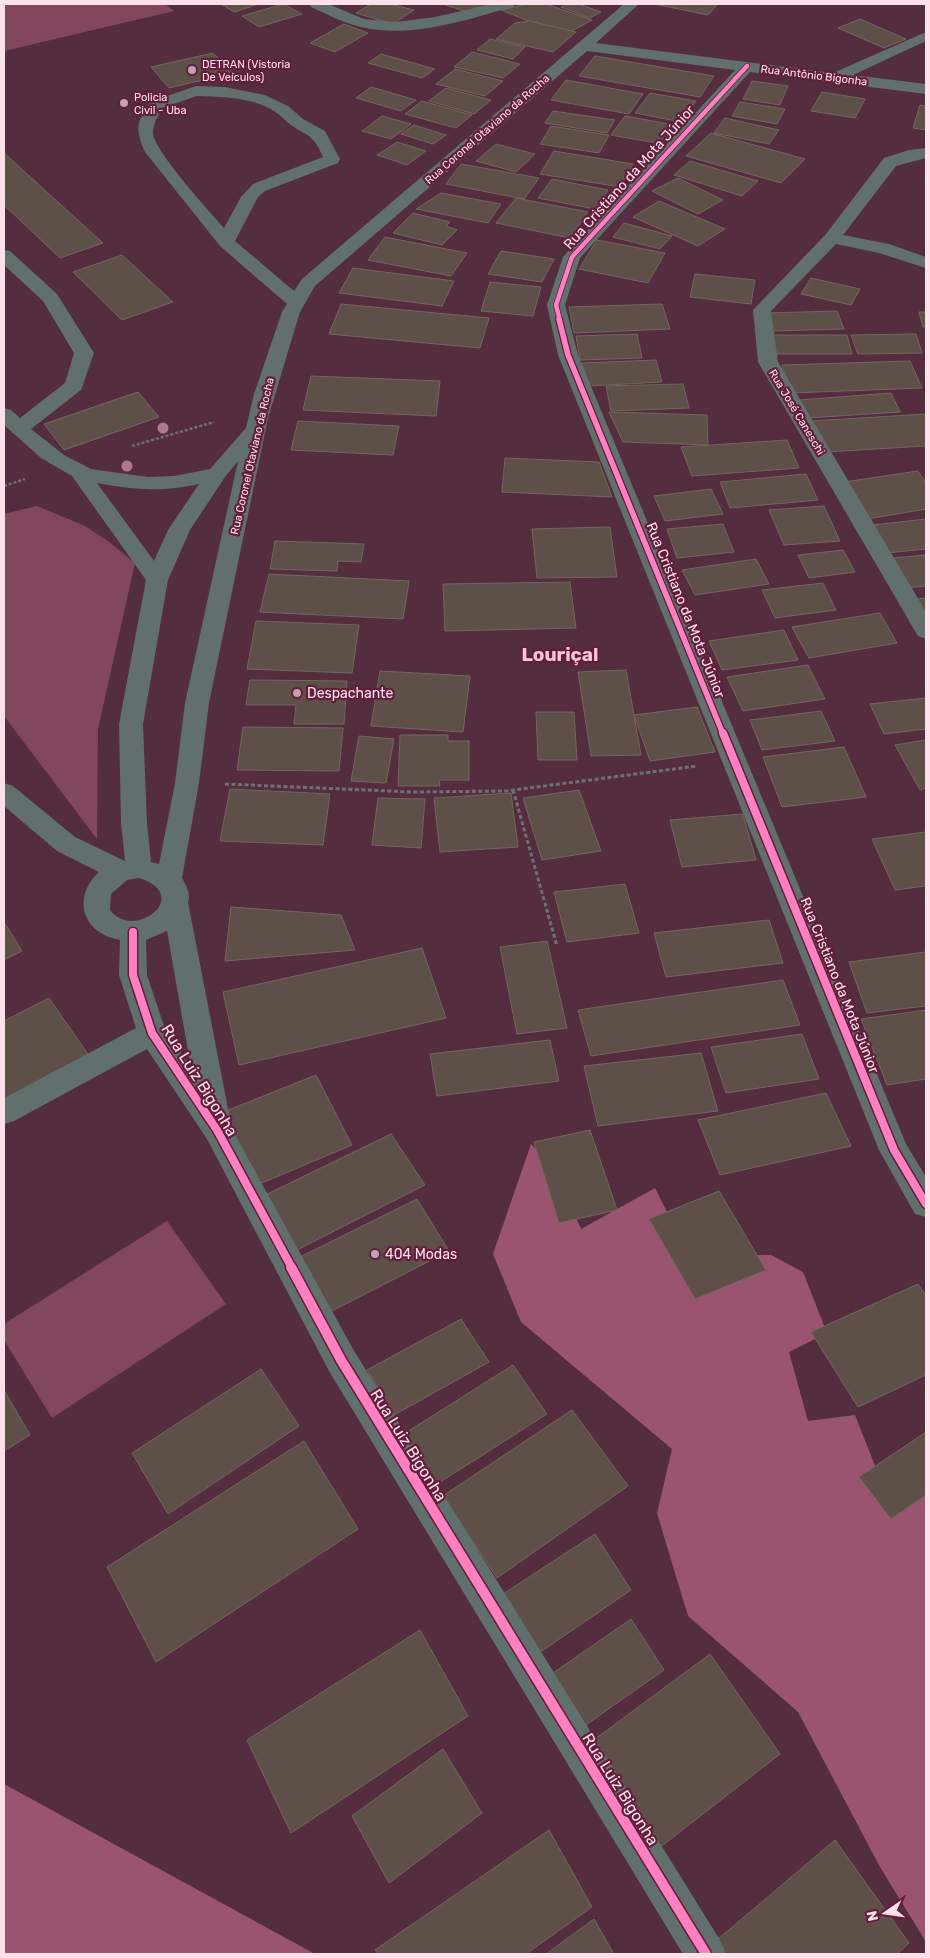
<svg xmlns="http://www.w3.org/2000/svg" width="930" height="1958" viewBox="0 0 930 1958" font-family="Rubik,sans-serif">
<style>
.green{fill:#82465d}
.forest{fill:#9a546f}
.building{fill:#5e4f48;stroke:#74665e}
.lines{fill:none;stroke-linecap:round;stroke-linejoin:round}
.path-far1{stroke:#707072;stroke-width:2.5;stroke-dasharray:3 2;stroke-linecap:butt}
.path{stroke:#707072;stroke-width:3;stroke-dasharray:4 2.5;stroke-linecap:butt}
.minor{fill:#616f6d;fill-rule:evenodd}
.cycleway-far3-casing{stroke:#641e3d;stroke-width:6}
.cycleway-far2-casing{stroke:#641e3d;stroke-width:8}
.cycleway-far1-casing{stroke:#641e3d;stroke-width:11}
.cycleway-casing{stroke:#641e3d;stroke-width:13}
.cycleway-far3{stroke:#ff80c0;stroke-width:4.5}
.cycleway-far2{stroke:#ff80c0;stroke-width:5.5}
.cycleway-far1{stroke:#ff80c0;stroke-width:8}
.cycleway{stroke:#ff80c0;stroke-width:10}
.tree{fill:#ae798d}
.poi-dot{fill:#c1a2ae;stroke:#641e3d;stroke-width:2}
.labels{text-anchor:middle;stroke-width:4.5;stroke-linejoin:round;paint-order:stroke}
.far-poi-label{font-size:11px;fill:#fce1ea;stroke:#641e3d;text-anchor:start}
.far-street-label{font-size:11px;fill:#fce1ea;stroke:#641e3d}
.street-label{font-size:14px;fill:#fce1ea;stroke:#641e3d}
.poi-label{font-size:14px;fill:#fce1ea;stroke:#641e3d;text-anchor:start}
.near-street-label{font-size:16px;fill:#fce1ea;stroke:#641e3d}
.district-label{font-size:19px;font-weight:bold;fill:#f9c5d7;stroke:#641e3d}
</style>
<rect width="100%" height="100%" fill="#542e3f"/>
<g class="green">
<path d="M4 4H165L174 11 4 51Z"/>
<path d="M37 506 85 526 108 541 135 563 98 729 97 839 4 716V514Z"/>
<path d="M167 1221 226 1304 52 1418 4 1340V1324Z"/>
</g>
<g class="forest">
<path d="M531 1144 554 1166 581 1229 655 1188 689 1256 771 1255 803 1272 827 1333 789 1352 808 1421 855 1415 885 1491 926 1485V1942L880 1867 798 1712 688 1616 657 1513 672 1449 521 1322 493 1254Z"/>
<path d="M4 1784 315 1954H4Z"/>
</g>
<g class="building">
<path d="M221 4H259L234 12Z"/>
<path d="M283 4 302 14 259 27 242 16Z"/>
<path d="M371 4H390L414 10 393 24 356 13Z"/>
<path d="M443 4H490L496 6 467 12Z"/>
<path d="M527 4H546L592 20 572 31 529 21 501 10Z"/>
<path d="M567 4H579L601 12 590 18 561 7Z"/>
<path d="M660 4H718L708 15 659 5Z"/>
<path d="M860 19 906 39 884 48 838 28Z"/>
<path d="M529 21 534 22 576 32 553 52 496 39 515 23Z"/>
<path d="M344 24 368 33 335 52 310 43Z"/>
<path d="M490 39 525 47 513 59 477 50Z"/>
<path d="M472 52 520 64 503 78 454 67Z"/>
<path d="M213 53 233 73 169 88 151 67Z"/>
<path d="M381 54 435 69 422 78 368 63Z"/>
<path d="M595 56 714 76 700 97 579 76Z"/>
<path d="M455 69 503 81 485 96 436 84Z"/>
<path d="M566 80 643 94 629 114 551 100Z"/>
<path d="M752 81 788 86 780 105 743 99Z"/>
<path d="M371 87 416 100 401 111 356 98Z"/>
<path d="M446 88 491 100 474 114 429 101Z"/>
<path d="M822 92 865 99 855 118 811 111Z"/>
<path d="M650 93 696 101 681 122 635 113Z"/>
<path d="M422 101 472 115 456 128 405 114Z"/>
<path d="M740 102 785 109 777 124 732 116Z"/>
<path d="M920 105 926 106V130L913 128Z"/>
<path d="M553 111 615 120 607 133 545 123Z"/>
<path d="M382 116 411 124 391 139 362 131Z"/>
<path d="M625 116 675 125 662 144 611 135Z"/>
<path d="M725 118 779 130 769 144 714 133Z"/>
<path d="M414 125 446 135 433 144 401 134Z"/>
<path d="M551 126 609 135 599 153 540 144Z"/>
<path d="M711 133 805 159 781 183 686 156Z"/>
<path d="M397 142 426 151 407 165 377 155Z"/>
<path d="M496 144 535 154 516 172 476 161Z"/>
<path d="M554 151 633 164 620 187 540 174Z"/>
<path d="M4 153 103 243 60 258 4 205Z"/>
<path d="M690 161 758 181 742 196 674 175Z"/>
<path d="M461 164 539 178 524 199 446 184Z"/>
<path d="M678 178 723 200 698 214 652 191Z"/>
<path d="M552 179 608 190 595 209 538 198Z"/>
<path d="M441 193 501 204 488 223 416 209Z"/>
<path d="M516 198 588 212 570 238 496 223Z"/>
<path d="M659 201 725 229 698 246 633 217Z"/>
<path d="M413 213 450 222 446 226 457 230 442 245 393 233Z"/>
<path d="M624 223 672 236 660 249 613 237Z"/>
<path d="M385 237 467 253 451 276 368 260Z"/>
<path d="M597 240 665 253 648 283 579 269Z"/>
<path d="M501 251 554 259 542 282 488 274Z"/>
<path d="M122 255 173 302 122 320 73 272Z"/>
<path d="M353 268 454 281 442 306 339 293Z"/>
<path d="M695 274 755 280 751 304 690 297Z"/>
<path d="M811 278 860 289 851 305 801 294Z"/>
<path d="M490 282 541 287 533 316 481 311Z"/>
<path d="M341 304 489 318 480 348 329 334Z"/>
<path d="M662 304 670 329 574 333 569 307Z"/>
<path d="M837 311 844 329 772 331 766 313Z"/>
<path d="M919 312H926V327H923Z"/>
<path d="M637 334 642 358 580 360 576 336Z"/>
<path d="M916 334 922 353 858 354 851 335Z"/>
<path d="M769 335H847L852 354H773Z"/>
<path d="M656 360 662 382 588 386 582 363Z"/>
<path d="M910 361 922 388 791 393 782 365Z"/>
<path d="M311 376 440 381 436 416 303 410Z"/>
<path d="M683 384 689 408 611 411 606 386Z"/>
<path d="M138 392 159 417 64 450 44 424Z"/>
<path d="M891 393 900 412 807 418 799 400Z"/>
<path d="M609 412 707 415 708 445 623 442Z"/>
<path d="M926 414V446L825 452 812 421Z"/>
<path d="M298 421 399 426 393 455 291 450Z"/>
<path d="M787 440 799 468 692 476 681 447Z"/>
<path d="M505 458 599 462 612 497 502 492Z"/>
<path d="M918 471 926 483V509L867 519 844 482Z"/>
<path d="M806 474 818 500 730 508 720 482Z"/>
<path d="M711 489 723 514 665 521 654 496Z"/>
<path d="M824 506 840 541 784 545 769 510Z"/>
<path d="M926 519V549L886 553 872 525Z"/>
<path d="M723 524 734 552 677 558 667 529Z"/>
<path d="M610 527 617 577 537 578 532 529Z"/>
<path d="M275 541 364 544 361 562 338 561 337 571 270 569Z"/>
<path d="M843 550 855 572 809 578 798 555Z"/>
<path d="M926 555V586L906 588 892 558Z"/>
<path d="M756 559 769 584 695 595 682 570Z"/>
<path d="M269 574 409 581 403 619 260 612Z"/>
<path d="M570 582 576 628 445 631 443 584Z"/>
<path d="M823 583 836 610 775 618 762 590Z"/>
<path d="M926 598V617L916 599Z"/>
<path d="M880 613 897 643 809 658 792 627Z"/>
<path d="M256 621 359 625 352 673 247 669Z"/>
<path d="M784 630 798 660 722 670 709 641Z"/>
<path d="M808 665 825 699 743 711 727 677Z"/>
<path d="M626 670 641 755 591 756 578 672Z"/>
<path d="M380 671 470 676 463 732 371 726Z"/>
<path d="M250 680 347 681 344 724H294L296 705H246Z"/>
<path d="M926 698V729L884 734 870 704Z"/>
<path d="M697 707 715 752 650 761 634 715Z"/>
<path d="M821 711 835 741 762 750 750 720Z"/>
<path d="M536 712H574L577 760H538Z"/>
<path d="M243 727 343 728 339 771 237 770Z"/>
<path d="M400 735H448V741H469V780H439L440 786H398Z"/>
<path d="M359 736 394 739 386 783 351 781Z"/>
<path d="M926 740V788L920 790 895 745Z"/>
<path d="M844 747 866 797 782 807 763 757Z"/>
<path d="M230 789 330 794 323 845 220 841Z"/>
<path d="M579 790 601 851 542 860 523 798Z"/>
<path d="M511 793 518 847 440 852 434 798Z"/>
<path d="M378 798 425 799 421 848 372 845Z"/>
<path d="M743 814 756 860 682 867 670 820Z"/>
<path d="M926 832V886L895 890 872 839Z"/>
<path d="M625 884 639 933 567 942 554 892Z"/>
<path d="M231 907 341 915 355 950 225 961Z"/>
<path d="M769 920 783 963 666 977 654 933Z"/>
<path d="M4 922 22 951 4 960Z"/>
<path d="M547 941 567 1028 517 1034 500 947Z"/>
<path d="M422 948 446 1018 239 1065 223 992Z"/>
<path d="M926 952V1006L867 1013 849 962Z"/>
<path d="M783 980 800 1025 591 1056 578 1010Z"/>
<path d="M49 998 90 1057 4 1104V1021Z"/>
<path d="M926 1010V1079L887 1085 861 1019Z"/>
<path d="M802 1034 819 1079 726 1093 711 1047Z"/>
<path d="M550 1040 559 1081 437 1096 430 1054Z"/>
<path d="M701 1053 718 1111 598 1126 584 1066Z"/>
<path d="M316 1075 352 1145 250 1188 216 1115Z"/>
<path d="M826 1093 851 1146 720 1175 698 1120Z"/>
<path d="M590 1130 617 1210 559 1223 534 1142Z"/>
<path d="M391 1134 425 1185 291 1253 259 1198Z"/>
<path d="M719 1191 766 1270 695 1299 649 1219Z"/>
<path d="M417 1199 449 1251 330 1312 300 1257Z"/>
<path d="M918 1284 926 1296V1375L858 1407 811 1332Z"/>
<path d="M461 1319 489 1362 394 1415 367 1370Z"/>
<path d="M513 1365 547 1414 434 1486 402 1435Z"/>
<path d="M261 1369 299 1426 168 1514 132 1453Z"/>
<path d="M4 1390 30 1435 4 1451Z"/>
<path d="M572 1410 628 1486 497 1578 443 1496Z"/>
<path d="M926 1432V1495L891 1519 859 1477Z"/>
<path d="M304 1441 358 1529 156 1662 107 1567Z"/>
<path d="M595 1534 631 1590 536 1655 500 1596Z"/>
<path d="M631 1619 664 1670 583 1727 550 1675Z"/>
<path d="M420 1630 468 1716 291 1833 247 1740Z"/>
<path d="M710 1654 780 1754 654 1852 587 1745Z"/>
<path d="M443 1749 482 1813 389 1883 352 1816Z"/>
<path d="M549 1830 592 1907 526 1954H378L375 1950Z"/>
<path d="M835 1840 909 1943 897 1954H717L711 1945Z"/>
<path d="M594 1919 614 1954H546Z"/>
</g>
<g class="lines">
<g class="path-far1">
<path d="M132 446 214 422"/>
<path d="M4 486 25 479"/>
</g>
<g class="path">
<path d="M225 784 413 792 506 791 697 766"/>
<path d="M513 790 557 946"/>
</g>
<g class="minor">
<path d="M309 4H328L364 19 396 22 435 17 492 4H515L513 7C465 20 412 39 361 27 343 23 327 14 311 7Z"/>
<path d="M624 4H639L596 43 833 73 926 32V41L853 75 926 84V94L750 72 580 258 565 305 578 355 906 1144 926 1177V1217L915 1214 879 1150 558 355 547 305 563 257 735 70 587 51 315 286 300 312 268 418 209 703 199 783 182 878C186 885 191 894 188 902L230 1119 228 1122 353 1349 720 1940 726 1954H683L329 1371 207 1139 147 1049 14 1121 4 1124V1098L136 1028 119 975 120 940C113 938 106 937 101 933 77 918 79 890 99 872L57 851 4 806V783L13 786 75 837 125 861 121 823 119 724 146 580 72 476 41 458 4 425V408L11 410 20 418 65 383 74 353 43 301 4 265V250L10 251 57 294 94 353 81 390 31 429 64 455 91 469 148 477 174 476 210 469 246 428 254 394 282 312 287 304 220 246 145 152C135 129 136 123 150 102L196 86 225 87 265 95 288 106 303 119 325 131 340 159 338 163 265 191 258 197 235 241 294 291 302 279ZM197 96C224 97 254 97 277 113 282 116 286 122 291 125 310 138 313 134 323 157L253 184 241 197 224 228C210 212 154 151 153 133 153 124 158 116 162 108ZM238 461 185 703 175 783 159 864 151 862 147 823 143 724 168 580 190 530 225 477ZM97 483C132 490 164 492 199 484L168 530 154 561ZM139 878C194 895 134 942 110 910L111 894 127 880ZM167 931 191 1068 165 1029 147 975 146 940Z"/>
<path d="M926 148V158L896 166 843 235 889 244 926 257V268L879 253 836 244 771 311 778 362 926 612V639L918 636 915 631 758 362 753 310 826 234 884 158 909 150Z"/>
</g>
<defs>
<path id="cycleway-far3" d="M560 321 556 305 572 257 747 66"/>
<path id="cycleway-far2" d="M559 319 568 355 723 734"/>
<g id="cycleway-far1">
<path d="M723 733 894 1150 926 1204"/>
<path d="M133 932V975L152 1033 217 1130 292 1268"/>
</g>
<path id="cycleway" d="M291 1267 341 1360 706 1954"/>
</defs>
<use href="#cycleway-far3" class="cycleway-far3-casing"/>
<use href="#cycleway-far2" class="cycleway-far2-casing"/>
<use href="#cycleway-far1" class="cycleway-far1-casing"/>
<use href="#cycleway" class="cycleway-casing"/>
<use href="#cycleway-far3" class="cycleway-far3"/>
<use href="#cycleway-far2" class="cycleway-far2"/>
<use href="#cycleway-far1" class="cycleway-far1"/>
<use href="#cycleway" class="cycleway"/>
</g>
<g class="tree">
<circle cx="163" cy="428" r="5.5"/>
<circle cx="127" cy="466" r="5.5"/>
</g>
<g class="poi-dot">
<circle cx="192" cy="70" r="5"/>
<circle cx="124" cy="103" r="5"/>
<circle cx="297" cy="693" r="5"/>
<circle cx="375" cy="1254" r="5"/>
</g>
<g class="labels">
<g class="far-poi-label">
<text x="202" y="68">DETRAN (Vistoria<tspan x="202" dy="13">De Veículos)</tspan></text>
<text x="134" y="101">Policia<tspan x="134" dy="13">Civil - Uba</tspan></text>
</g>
<g class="far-street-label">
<text transform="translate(814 75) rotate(7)" y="4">Rua Antônio Bigonha</text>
<text transform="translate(487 129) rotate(-41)" y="4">Rua Coronel Otaviano da Rocha</text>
<text transform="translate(797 412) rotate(59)" y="4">Rua José Caneschi</text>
<text transform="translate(252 456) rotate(-77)" y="4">Rua Coronel Otaviano da Rocha</text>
</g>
<g class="street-label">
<text transform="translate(629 177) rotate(-48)" y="5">Rua Cristiano da Mota Júnior</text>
<text transform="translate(686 610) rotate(68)" y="5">Rua Cristiano da Mota Júnior</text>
<text transform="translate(840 985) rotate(68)" y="5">Rua Cristiano da Mota Júnior</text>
</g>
<g class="poi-label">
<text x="307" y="698">Despachante</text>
<text x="385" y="1259">404 Modas</text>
</g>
<g class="near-street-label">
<text transform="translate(200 1080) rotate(58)" y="6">Rua Luiz Bigonha</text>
<text transform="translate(409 1445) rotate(58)" y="6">Rua Luiz Bigonha</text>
<text transform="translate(621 1789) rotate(58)" y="6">Rua Luiz Bigonha</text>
</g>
<g class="district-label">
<text x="560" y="661">Louriçal</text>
</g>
</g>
<rect width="930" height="1958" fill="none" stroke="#fce1ea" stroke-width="10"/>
<g transform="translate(885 1913) rotate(257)" stroke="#641e3d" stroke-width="4" paint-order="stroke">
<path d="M0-4L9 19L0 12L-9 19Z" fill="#fce1ea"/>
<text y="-8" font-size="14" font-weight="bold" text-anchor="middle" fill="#fce1ea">N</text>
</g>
</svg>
